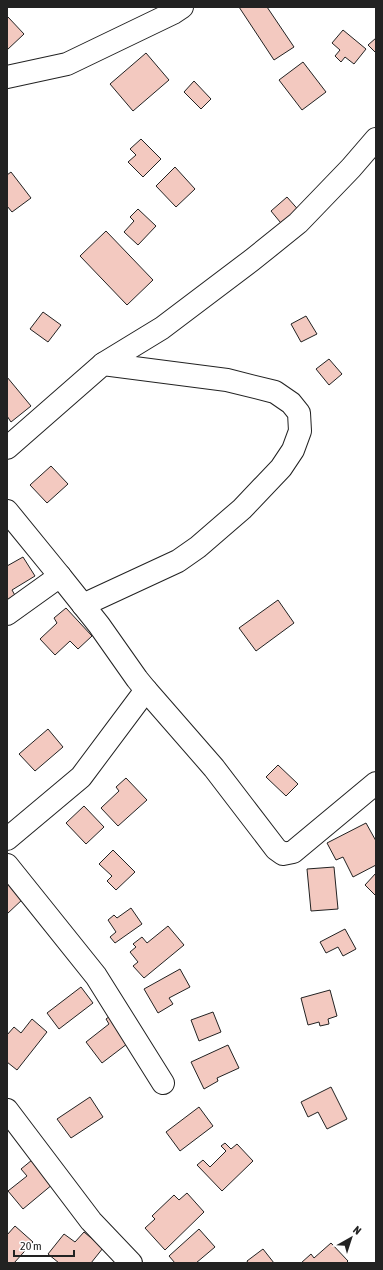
<svg xmlns="http://www.w3.org/2000/svg" width="383" height="1270" viewBox="0 0 383 1270" font-family="'Asap Condensed',sans-serif">
<style>
.building{fill:#f3c9c0;stroke:#222}
.lines{fill:none;stroke-linecap:round;stroke-linejoin:round}
.minor-casing{stroke:#222;stroke-width:24}
.minor{stroke:#fff;stroke-width:22}
</style>
<rect width="100%" height="100%" fill="#fff"/>
<g class="building">
<path d="M239 7H267L294 47 274 60Z"/>
<path d="M8 17 24 34 7 50V18Z"/>
<path d="M343 30 366 49 354 64 345 57 341 62 335 56 340 50 332 43Z"/>
<path d="M376 38V53L368 45Z"/>
<path d="M146 53 169 80 133 111 110 84Z"/>
<path d="M303 62 326 92 302 110 279 80Z"/>
<path d="M194 81 211 99 201 109 184 92Z"/>
<path d="M141 139 161 159 143 177 128 162 136 155 130 149Z"/>
<path d="M175 167 195 189 176 207 156 186Z"/>
<path d="M11 172 31 198 12 212 7 206V175Z"/>
<path d="M287 197 302 214 285 228 271 211Z"/>
<path d="M138 209 156 226 138 245 124 232 134 221 130 217Z"/>
<path d="M106 231 153 280 127 305 80 256Z"/>
<path d="M43 312 61 325 48 342 30 329Z"/>
<path d="M306 316 317 334 301 342 291 324Z"/>
<path d="M329 359 342 374 329 385 316 369Z"/>
<path d="M7 377 31 406 11 422 7 416Z"/>
<path d="M51 466 68 484 47 503 30 485Z"/>
<path d="M23 557 35 576 12 590 17 599 7 605V566Z"/>
<path d="M278 600 294 623 256 651 239 628Z"/>
<path d="M66 608 92 636 78 649 70 641 55 655 40 639 57 623 54 618Z"/>
<path d="M48 729 63 747 35 771 19 754Z"/>
<path d="M278 765 298 784 286 796 266 777Z"/>
<path d="M126 778 147 800 118 826 101 808 119 791 116 787Z"/>
<path d="M84 806 104 827 86 844 66 823Z"/>
<path d="M366 823 376 841V865L353 877 343 857 336 860 327 843Z"/>
<path d="M113 850 135 872 116 890 107 881 112 876 99 864Z"/>
<path d="M334 867 338 909 311 911 307 869Z"/>
<path d="M376 873V896L365 885Z"/>
<path d="M10 883 24 898 7 914V885Z"/>
<path d="M131 908 142 924 115 943 110 937 116 932 108 920 114 915 117 918Z"/>
<path d="M168 926 184 945 144 978 133 966 138 962 130 952 136 947 133 944 142 937 147 943Z"/>
<path d="M345 929 356 949 343 956 338 947 326 953 320 942Z"/>
<path d="M180 969 190 987 169 998 173 1004 158 1013 144 989Z"/>
<path d="M81 987 93 1003 59 1029 47 1013Z"/>
<path d="M330 990 337 1016 328 1019 329 1024 320 1026 319 1022 308 1025 301 998Z"/>
<path d="M121 1008 140 1034 102 1063 86 1042 109 1024 106 1019Z"/>
<path d="M213 1012 221 1032 199 1041 191 1020Z"/>
<path d="M32 1019 47 1032 17 1070 7 1062V1035L14 1027 21 1033Z"/>
<path d="M228 1045 239 1068 217 1078 218 1081 204 1089 191 1062Z"/>
<path d="M331 1087 347 1119 327 1129 318 1112 308 1117 301 1102Z"/>
<path d="M90 1097 103 1117 71 1138 57 1119Z"/>
<path d="M199 1107 213 1126 180 1151 166 1132Z"/>
<path d="M225 1143 231 1149 237 1144 253 1161 222 1191 197 1165 203 1160 210 1167 226 1151 221 1146Z"/>
<path d="M32 1160 53 1184 23 1209 8 1191 27 1176 21 1169Z"/>
<path d="M187 1193 204 1212 165 1250 145 1228 155 1219 152 1216 174 1195 179 1200Z"/>
<path d="M15 1226 33 1242 14 1263H7V1235Z"/>
<path d="M199 1229 215 1247 196 1263H175L169 1256Z"/>
<path d="M84 1232 103 1248 91 1263H59L48 1254 64 1234 75 1242Z"/>
<path d="M331 1243 348 1261 346 1263H301L311 1254 314 1258Z"/>
<path d="M263 1249 274 1263H248L247 1261Z"/>
</g>
<g class="lines">
<defs>
<g id="minor">
<path d="M7 77 67 64 173 13 182 7"/>
<path d="M103 364 162 328 252 260 298 223 351 168 376 139"/>
<path d="M7 448 103 364 227 380 275 392 291 403 299 413 300 431 293 450 281 468 242 509 198 547 178 561 83 605"/>
<path d="M7 511 60 576"/>
<path d="M7 614 60 576 99 625 137 679 146 690 81 777 7 839"/>
<path d="M146 690 214 768 276 849 283 854 293 852 376 783"/>
<path d="M7 865 96 976 163 1083"/>
<path d="M7 1110 91 1221 131 1263"/>
</g>
</defs>
<use href="#minor" class="minor-casing"/>
<use href="#minor" class="minor"/>
</g>
<rect width="383" height="1270" fill="none" stroke="#222222" stroke-width="16"/>
<g transform="translate(351 1238) rotate(39)" stroke="#ffffff" stroke-width="3" paint-order="stroke">
<path d="M0-3L7 15L0 10L-7 15Z" fill="#222222"/>
<text y="-6" font-size="11" font-weight="bold" text-anchor="middle" fill="#222222">N</text>
</g>
<path d="M14 1250v6h60v-6" fill="none" stroke="#222222" stroke-width="2"/>
<text x="20" y="1250" font-size="12" fill="#222222" stroke="#ffffff" stroke-width="3" paint-order="stroke">20 m</text>
</svg>
